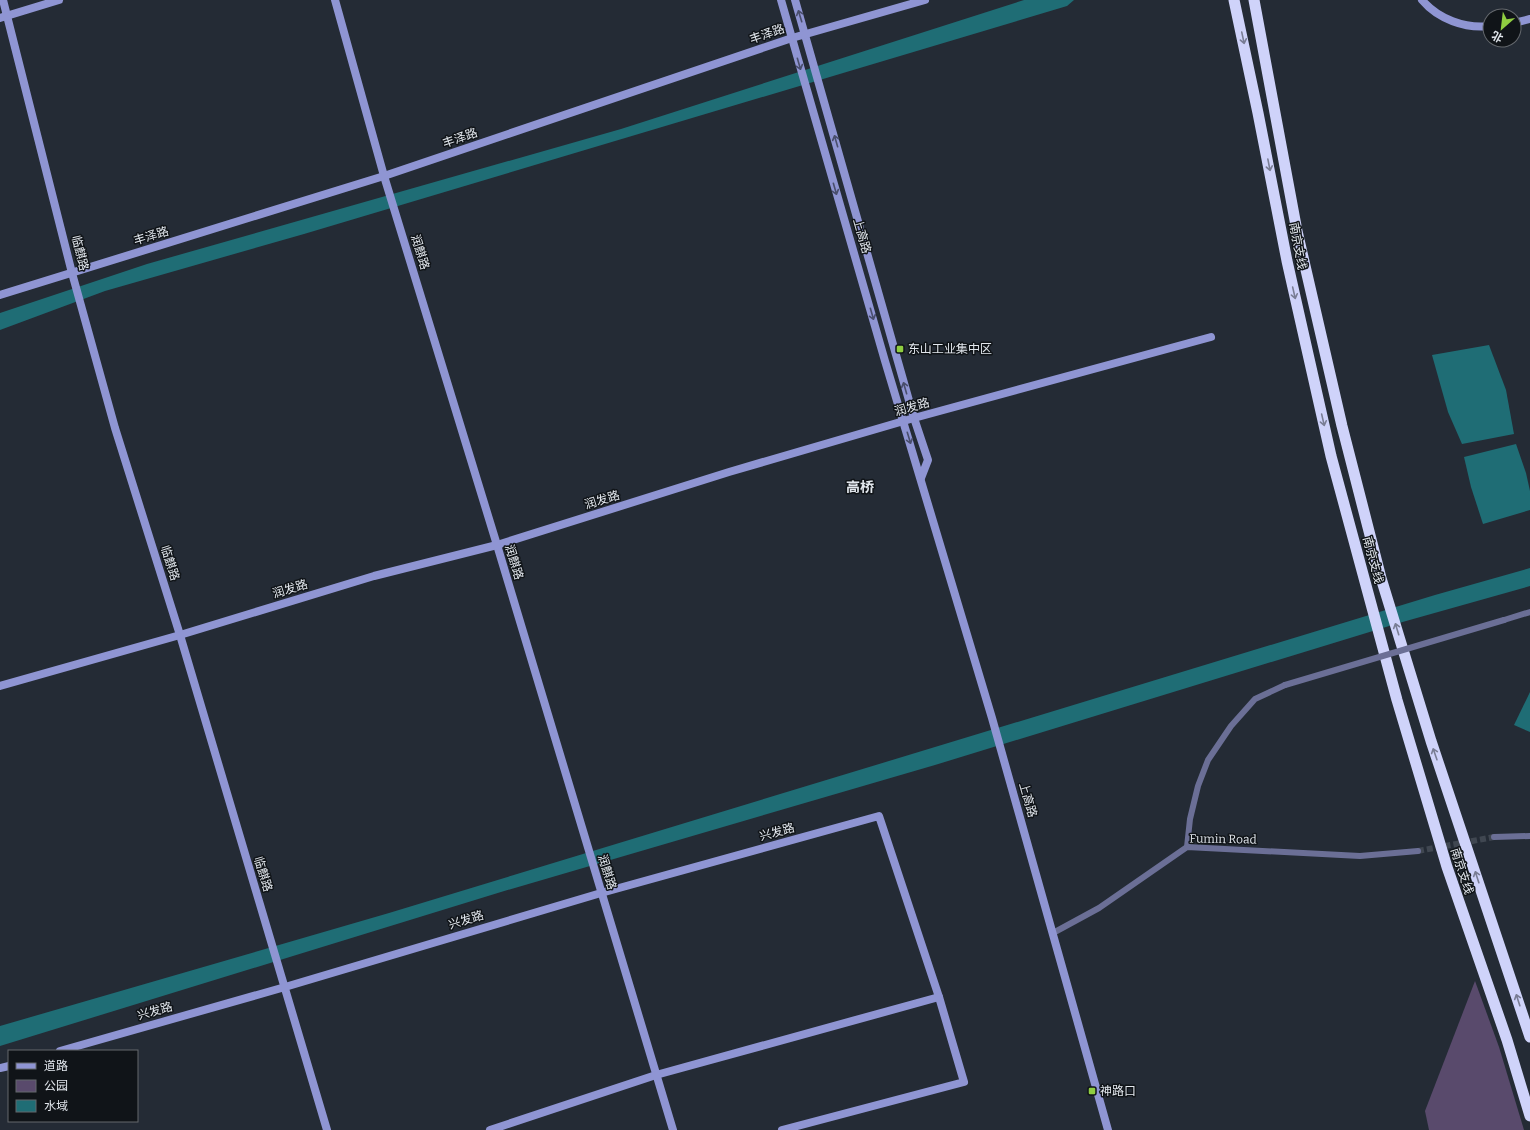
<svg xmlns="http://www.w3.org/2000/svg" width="1530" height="1130" viewBox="0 0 1530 1130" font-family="Bitter,'Noto Sans SC',serif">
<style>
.green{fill:#594a6c}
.water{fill:#1f6d75}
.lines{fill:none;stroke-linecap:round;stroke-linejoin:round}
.street-tunnel{stroke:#404751;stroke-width:6;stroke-dasharray:6 3;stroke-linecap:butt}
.street{stroke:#6b6f96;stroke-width:6}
.secondary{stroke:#8f95d3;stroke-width:8}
.highway{stroke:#cfd3fa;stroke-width:11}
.street-bridge{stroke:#6b6f96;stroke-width:6}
.oneway{stroke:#494e6c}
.oneway2{stroke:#797d94}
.poi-dot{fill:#8fcd41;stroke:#101418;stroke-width:1.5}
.labels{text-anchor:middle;stroke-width:3;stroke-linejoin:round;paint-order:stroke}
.street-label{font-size:12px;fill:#e2e7ed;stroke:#101418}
.poi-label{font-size:12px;fill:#e2e7ed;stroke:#101418;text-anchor:start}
.quarter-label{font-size:14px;font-weight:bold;fill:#e2e7ed;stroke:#101418}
</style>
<rect width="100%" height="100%" fill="#242b35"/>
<path class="green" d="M1475 981 1499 1047 1524 1130H1429L1425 1111Z"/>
<g class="water">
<path d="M1024 0H1074L1067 6 304 234 105 291 0 330V313L147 264 621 129Z"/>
<path d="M1489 345 1506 390 1514 434 1462 444 1448 412 1432 355Z"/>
<path d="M1516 444 1526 473 1530 491V510L1483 524 1471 487 1464 457Z"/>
<path d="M1530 568V586L1399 623 935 765 501 892 0 1046V1026L389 913 1435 595Z"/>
<path d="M1530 692V732L1514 725Z"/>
</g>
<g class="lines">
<path class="street-tunnel" d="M1418 851 1494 837"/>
<g class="street">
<path d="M1504 620 1530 612"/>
<path d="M1494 837 1530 836"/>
<path d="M1187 847 1190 819 1198 786 1208 760 1231 726 1255 699 1285 685"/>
<path d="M1053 933 1099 908 1187 847 1360 856 1418 851"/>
</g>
<g class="secondary">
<path d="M3 0 72 273 115 428 180 635 327 1130"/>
<path d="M335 0 384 176 497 545 673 1130"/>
<path d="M781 0 885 361 992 718 1108 1130"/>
<path d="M795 0 914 418 928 460 921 478"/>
<path d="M1422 0C1438 19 1465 29 1490 26"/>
<path d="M0 18 59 0"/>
<path d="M1514 23 1530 19"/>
<path d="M0 295 384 176 792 38 925 0"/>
<path d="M0 686 180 635 374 576 497 545 729 472 914 418 1211 337"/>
<path d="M60 1051 285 987 601 893 879 816 939 997 964 1082 782 1130"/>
<path d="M0 1068 9 1066"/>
<path d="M490 1130 656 1075 939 997"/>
</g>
<g class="highway">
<path d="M1234 0 1258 113 1287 261 1331 456 1397 700 1447 867 1507 1040 1530 1116"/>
<path d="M1254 0 1297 231 1342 426 1381 578 1431 741 1530 1037"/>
</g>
<path class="street-bridge" d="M1285 685 1504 620"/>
</g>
<defs><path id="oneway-shaft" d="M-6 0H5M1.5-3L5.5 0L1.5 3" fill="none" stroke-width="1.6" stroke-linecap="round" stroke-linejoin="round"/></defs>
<g class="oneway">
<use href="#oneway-shaft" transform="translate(800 16) rotate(-107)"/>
<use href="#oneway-shaft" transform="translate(799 64) rotate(74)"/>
<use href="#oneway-shaft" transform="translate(836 141) rotate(-106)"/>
<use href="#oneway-shaft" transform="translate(835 189) rotate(74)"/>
<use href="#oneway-shaft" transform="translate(872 314) rotate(74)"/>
<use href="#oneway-shaft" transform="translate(905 388) rotate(-106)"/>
<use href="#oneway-shaft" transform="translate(909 438) rotate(73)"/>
</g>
<g class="oneway2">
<use href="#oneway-shaft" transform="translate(1243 38) rotate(78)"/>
<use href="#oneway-shaft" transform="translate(1269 165) rotate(79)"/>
<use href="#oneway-shaft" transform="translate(1294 293) rotate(77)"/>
<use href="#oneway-shaft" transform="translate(1323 420) rotate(77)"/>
<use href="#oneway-shaft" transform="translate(1397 629) rotate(-107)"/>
<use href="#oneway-shaft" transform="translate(1435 754) rotate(-109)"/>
<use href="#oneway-shaft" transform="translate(1477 877) rotate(-108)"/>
<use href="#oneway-shaft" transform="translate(1518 1000) rotate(-108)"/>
</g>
<g class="poi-dot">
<rect x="896" y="345" width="8" height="8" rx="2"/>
<rect x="1088" y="1087" width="8" height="8" rx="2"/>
</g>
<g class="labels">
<g class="street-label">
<text transform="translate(767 34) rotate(-19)" y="4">丰泽路</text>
<text transform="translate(460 138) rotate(-19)" y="4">丰泽路</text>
<text transform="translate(151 236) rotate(-17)" y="4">丰泽路</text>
<text transform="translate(862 236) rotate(74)" y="4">上高路</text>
<text transform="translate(1298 246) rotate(79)" y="4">南京支线</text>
<text transform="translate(420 252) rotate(73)" y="4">润麒路</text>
<text transform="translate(80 253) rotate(76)" y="4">临麒路</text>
<text transform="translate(912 407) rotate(-16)" y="4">润发路</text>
<text transform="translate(602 500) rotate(-17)" y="4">润发路</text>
<text transform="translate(1373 560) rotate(75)" y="4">南京支线</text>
<text transform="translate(514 562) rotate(73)" y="4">润麒路</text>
<text transform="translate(170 563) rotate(72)" y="4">临麒路</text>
<text transform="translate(290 589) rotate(-17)" y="4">润发路</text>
<text transform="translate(1028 800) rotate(74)" y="4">上高路</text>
<text transform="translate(777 832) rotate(-15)" y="4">兴发路</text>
<text transform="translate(1223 839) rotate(1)" y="4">Fumin Road</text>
<text transform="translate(1462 871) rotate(72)" y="4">南京支线</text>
<text transform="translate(607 872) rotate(73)" y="4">润麒路</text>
<text transform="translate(263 874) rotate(73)" y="4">临麒路</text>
<text transform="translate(466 920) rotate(-17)" y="4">兴发路</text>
<text transform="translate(155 1011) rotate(-16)" y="4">兴发路</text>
</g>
<g class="poi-label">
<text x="908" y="353">东山工业集中区</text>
<text x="1100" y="1095">神路口</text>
</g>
<g class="quarter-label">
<text x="860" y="492">高桥</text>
</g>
</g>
<rect x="8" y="1050" width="130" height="72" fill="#101418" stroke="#64686d"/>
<rect x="16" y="1063" width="20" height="6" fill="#8f95d3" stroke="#64686d"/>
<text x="44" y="1070" font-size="12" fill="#e2e7ed">道路</text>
<rect x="16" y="1080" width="20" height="12" fill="#594a6c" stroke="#64686d"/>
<text x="44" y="1090" font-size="12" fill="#e2e7ed">公园</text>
<rect x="16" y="1100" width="20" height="12" fill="#1f6d75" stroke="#64686d"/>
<text x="44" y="1110" font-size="12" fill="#e2e7ed">水域</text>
<g transform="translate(1502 28) rotate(208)"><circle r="19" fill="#101418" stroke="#64686d"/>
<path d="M0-3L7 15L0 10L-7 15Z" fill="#8fcd41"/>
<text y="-6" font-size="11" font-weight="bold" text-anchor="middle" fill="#e2e7ed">北</text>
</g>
</svg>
